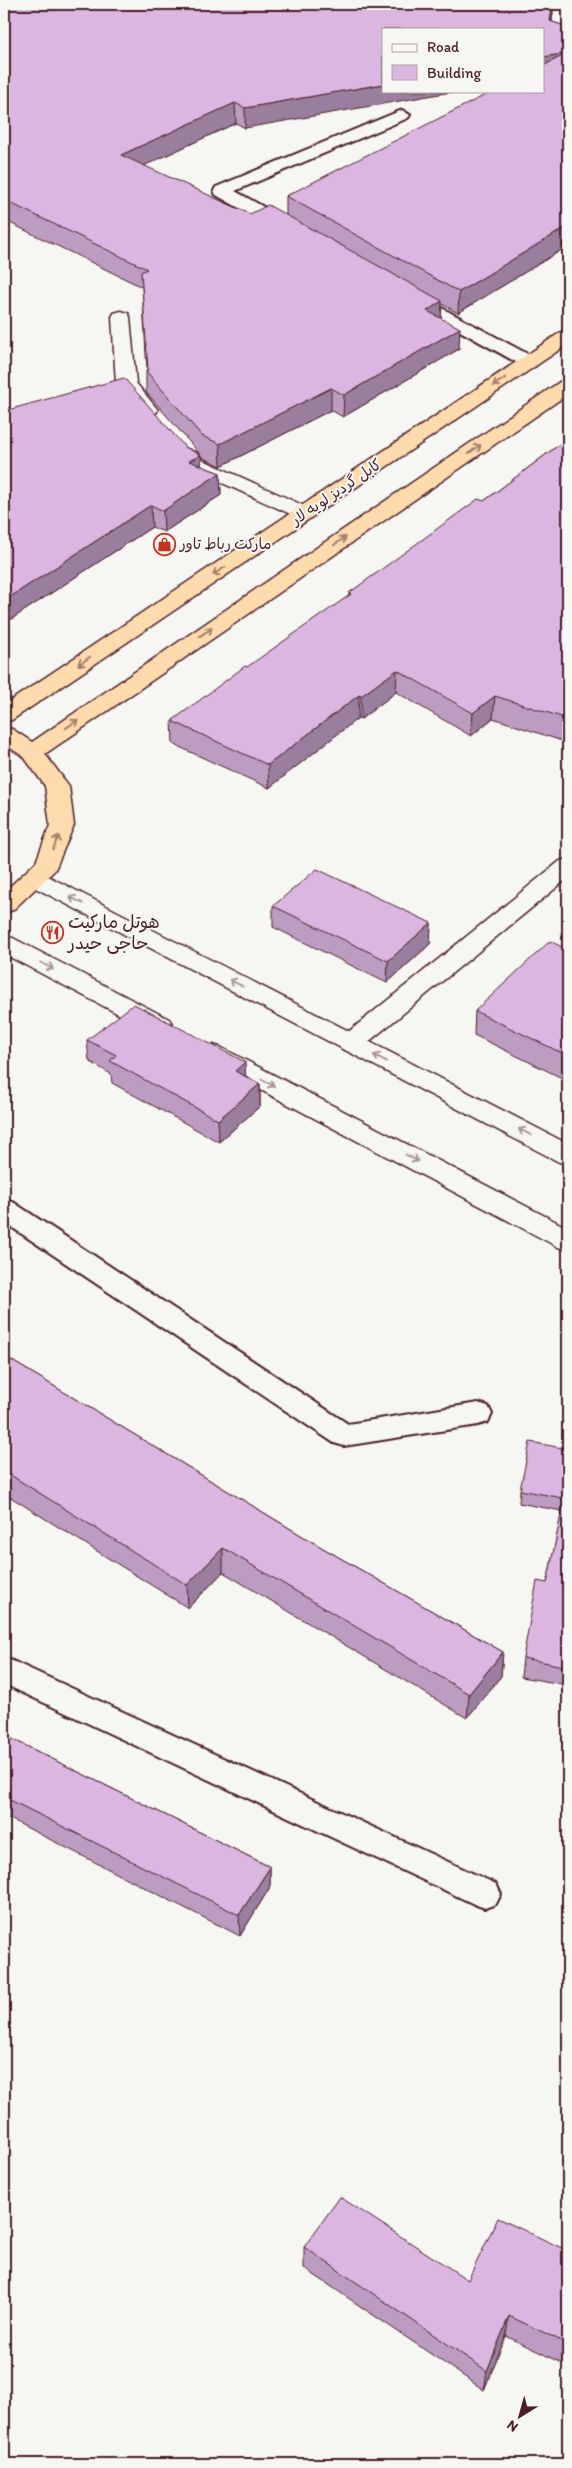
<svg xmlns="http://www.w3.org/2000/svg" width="572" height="2468" viewBox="0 0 572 2468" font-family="Itim,'Playpen Sans Arabic',sans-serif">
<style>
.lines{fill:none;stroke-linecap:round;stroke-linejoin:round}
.lane-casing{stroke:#4a1f2b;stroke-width:4}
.street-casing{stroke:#4a1f2b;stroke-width:3}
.secondary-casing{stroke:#4a1f2b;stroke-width:3}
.highway-casing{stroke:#4a1f2b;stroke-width:3}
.lane{fill:#f6f6f2;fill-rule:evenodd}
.street{fill:#f6f6f2;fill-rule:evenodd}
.secondary{fill:#f6f6f2;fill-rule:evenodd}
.highway{fill:#fedbac;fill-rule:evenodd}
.wall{fill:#bc9dc1;stroke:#4a1f2b;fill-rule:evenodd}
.shaded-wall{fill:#997f9d;stroke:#4a1f2b}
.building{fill:#dbb6e0;stroke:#4a1f2b}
.oneway{stroke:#a47d6c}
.oneway2{stroke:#a99598}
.labels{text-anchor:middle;stroke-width:4;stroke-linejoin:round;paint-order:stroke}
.far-street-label{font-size:15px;fill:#4a1f2b;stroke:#f6f6f2}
.far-poi-label{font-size:15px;fill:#4a1f2b;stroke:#f6f6f2;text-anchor:start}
.poi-label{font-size:18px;fill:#4a1f2b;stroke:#f6f6f2;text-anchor:start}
</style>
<rect width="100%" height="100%" fill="#f6f6f2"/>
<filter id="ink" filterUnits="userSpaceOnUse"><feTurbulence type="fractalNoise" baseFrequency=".02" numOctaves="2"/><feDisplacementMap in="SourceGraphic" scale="10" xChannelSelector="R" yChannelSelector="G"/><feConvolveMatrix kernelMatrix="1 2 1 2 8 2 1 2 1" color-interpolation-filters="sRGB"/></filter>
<g filter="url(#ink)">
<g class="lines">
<defs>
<g id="lane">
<path d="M402 110 410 115 408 118 235 191 294 224 296 228 294 232H282L216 195 214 191 216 187Z"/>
<path d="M410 291 535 358 538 362 535 366H523L404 300 401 296 404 292Z"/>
<path d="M4 1200 13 1202 348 1424 478 1403 488 1406 492 1414 488 1422 478 1425 344 1446 334 1443 4 1222Z"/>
<path d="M4 1657 496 1884 501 1894 496 1904 485 1908 474 1904 4 1684Z"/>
</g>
<g id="street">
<path d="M121 311 128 313 130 317 136 383 158 410 155 414H141L116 384 112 317 114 313Z"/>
<path d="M189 451 196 453 201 459 311 509 314 513 311 517 304 519 297 517 187 467 179 457 182 453Z"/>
<path d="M568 859V878L360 1049 351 1052 342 1049 338 1043 342 1037 560 861Z"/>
</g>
<g id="secondary">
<path d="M34 870 42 873 568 1144V1164L559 1162 26 883 22 878 26 873Z"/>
<path d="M4 936 13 938 169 1019 173 1025 169 1031 160 1033 151 1031 4 954Z"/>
<path d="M213 1045 222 1048 568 1228V1250L558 1247 204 1060 200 1054 204 1048Z"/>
</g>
<g id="highway">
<path d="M568 330V344L12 720 4 722V705L561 332Z"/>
<path d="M568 379V394L45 754 69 786 74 825 55 870 13 910 4 913V892L36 862 50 825 45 786 24 757 4 744V727L12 729 32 742 561 381Z"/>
</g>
</defs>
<use href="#lane" class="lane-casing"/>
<use href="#street" class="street-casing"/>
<use href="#secondary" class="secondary-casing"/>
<use href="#highway" class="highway-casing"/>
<use href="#lane" class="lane"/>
<use href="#street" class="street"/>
<use href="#secondary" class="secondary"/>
<use href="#highway" class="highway"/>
</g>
<g class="wall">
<path d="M4 4 553 12 552 22 568 27V246L458 313 442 304 441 318 459 349 343 417 331 410 221 466 202 457 201 456V466L220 473 221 495 164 532 152 527 4 624V411L185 447 199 453 146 392V371L147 370 142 287 8 222 4 223ZM543 29V91L286 196V215L250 214 143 166 236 123 245 128Z"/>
<path d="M568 438V743L493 718 471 736 396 692 361 719 358 718 269 788 173 744 172 721 349 596V593L484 501Z"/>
<path d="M273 906 431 923 430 944 387 983 273 927Z"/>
<path d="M568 950V1081L474 1035 475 1011Z"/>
<path d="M87 1040 246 1076 260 1084V1106L219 1142 112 1083 111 1074 89 1061Z"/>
<path d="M4 1356 309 1540 503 1652 501 1676 467 1718 223 1572 188 1608 4 1493Z"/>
<path d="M568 1449V1685L521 1677 523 1658 547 1583 562 1511 519 1503 520 1490Z"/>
<path d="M4 1735 270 1867V1887L240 1936 4 1816Z"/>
<path d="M304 2247 468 2280 568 2251V2366L506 2336 484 2390 304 2268Z"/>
</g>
<g class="shaded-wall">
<path d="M553 4H554L553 12 549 40 550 21Z"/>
<path d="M568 53V72L543 76V57Z"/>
<path d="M383 84V91H457L245 128V108Z"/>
<path d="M235 103 236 123 122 176 121 155Z"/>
<path d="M6 201 8 222 4 223V202Z"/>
<path d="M568 226V246L458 313 459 292Z"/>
<path d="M442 301 441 323 427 311Z"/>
<path d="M460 328 459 349 343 417 344 395Z"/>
<path d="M331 388V410L221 466 220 444Z"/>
<path d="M201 455 202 476 189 461Z"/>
<path d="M220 473 221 495 164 532 163 511Z"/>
<path d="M151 505 152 527 4 624V601Z"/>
<path d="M397 670 396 692 361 719V696Z"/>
<path d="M359 695 358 718 269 788 268 765Z"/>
<path d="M495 696 493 718 471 736 473 713Z"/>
<path d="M431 923 430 944 387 983 388 961Z"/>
<path d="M245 1062 246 1084 235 1071Z"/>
<path d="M260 1084V1106L219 1142 218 1120Z"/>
<path d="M223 1548V1572L188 1608 187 1585Z"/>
<path d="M503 1652 501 1676 467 1718 469 1694Z"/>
<path d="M270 1867V1887L240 1936 239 1915Z"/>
<path d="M509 2316 506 2336 484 2390 487 2371Z"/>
</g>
<g class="building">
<path d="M4 4H553L550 21 568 27V53L543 57V29H383V84L245 108 235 103 121 155 250 214 268 205 442 301 427 311 460 328 344 395 331 388 220 444 202 436 146 371 148 370 141 272 147 269 6 201 4 202Z"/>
<path d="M568 53V226L459 292 286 196 493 91H543V66Z"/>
<path d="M124 378 185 447 201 455 189 461 220 473 163 511 151 505 4 601V411Z"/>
<path d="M568 438V719L495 696 473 713 397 670 361 696 359 695 268 765 172 721 245 666 247 667 351 594 349 593 478 499 484 501Z"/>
<path d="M317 869 431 923 388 961 273 906Z"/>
<path d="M550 941 568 950V1056L475 1011Z"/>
<path d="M134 1004 245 1062 235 1071 260 1084 218 1120 110 1061 116 1055 87 1040Z"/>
<path d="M4 1356 309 1540 503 1652 469 1694 223 1548 187 1585 4 1471Z"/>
<path d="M530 1442 568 1449V1499L520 1490Z"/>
<path d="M563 1505 568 1506V1667L523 1658 537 1581 547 1583Z"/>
<path d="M4 1735 270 1867 239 1915 4 1797Z"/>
<path d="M340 2197 468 2280 498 2218 568 2251V2344L509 2316 487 2371 304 2247Z"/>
</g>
<defs><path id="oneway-shaft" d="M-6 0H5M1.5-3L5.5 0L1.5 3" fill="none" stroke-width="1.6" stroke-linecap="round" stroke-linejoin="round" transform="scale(1.25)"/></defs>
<g class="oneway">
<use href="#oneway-shaft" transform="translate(499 382) rotate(146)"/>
<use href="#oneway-shaft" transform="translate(475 449) rotate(-34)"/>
<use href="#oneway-shaft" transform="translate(340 541) rotate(-34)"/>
<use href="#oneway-shaft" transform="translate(219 571) rotate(146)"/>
<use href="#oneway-shaft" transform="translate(206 632) rotate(-34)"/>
<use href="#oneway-shaft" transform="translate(84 661) rotate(146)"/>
<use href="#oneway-shaft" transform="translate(72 724) rotate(-34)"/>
<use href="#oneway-shaft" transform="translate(56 842) rotate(-69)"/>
</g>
<g class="oneway2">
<use href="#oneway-shaft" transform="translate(76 900) rotate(-153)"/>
<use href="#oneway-shaft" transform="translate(47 966) rotate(28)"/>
<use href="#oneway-shaft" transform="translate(236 983) rotate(-153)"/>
<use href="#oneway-shaft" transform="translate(380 1058) rotate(-153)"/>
<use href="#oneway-shaft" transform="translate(268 1083) rotate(28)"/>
<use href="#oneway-shaft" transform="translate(525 1132) rotate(-153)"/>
<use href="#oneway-shaft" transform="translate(412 1158) rotate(28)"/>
</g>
</g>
<defs>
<symbol id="shop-ring" viewBox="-11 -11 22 22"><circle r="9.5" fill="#f6f6f2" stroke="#c8321e" stroke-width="1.5"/><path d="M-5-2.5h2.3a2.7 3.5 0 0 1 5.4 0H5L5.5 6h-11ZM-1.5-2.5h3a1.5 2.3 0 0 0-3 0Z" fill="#c8321e"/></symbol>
<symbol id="restaurant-ring" viewBox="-11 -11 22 22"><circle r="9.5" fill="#f6f6f2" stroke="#c8321e" stroke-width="1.5"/><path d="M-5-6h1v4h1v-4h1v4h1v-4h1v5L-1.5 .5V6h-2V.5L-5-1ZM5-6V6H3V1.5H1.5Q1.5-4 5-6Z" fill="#c8321e"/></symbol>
</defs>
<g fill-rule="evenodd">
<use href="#shop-ring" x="152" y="532" width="25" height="25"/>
<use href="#restaurant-ring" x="40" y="920" width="25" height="25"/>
</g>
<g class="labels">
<g class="far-street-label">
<text transform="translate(336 492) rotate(-34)" y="5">کابل گردیز لویه لار</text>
</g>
<g class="far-poi-label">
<text x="180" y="549">مارکت رباط تاور</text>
</g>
<g class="poi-label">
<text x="68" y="928">هوتل مارکیت<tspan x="68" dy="21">حاجی حیدر</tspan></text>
</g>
</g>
<rect width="572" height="2468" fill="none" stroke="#f6f6f2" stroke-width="20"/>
<rect x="10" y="10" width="552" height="2448" fill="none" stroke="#4a1f2b" stroke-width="2" filter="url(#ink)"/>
<rect x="382" y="28" width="162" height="65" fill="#f6f6f2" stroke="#b1a0a2"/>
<rect x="392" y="44" width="25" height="8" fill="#f6f6f2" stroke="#b1a0a2"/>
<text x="427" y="52" font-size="15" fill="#4a1f2b">Road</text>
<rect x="392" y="65" width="25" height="15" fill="#dbb6e0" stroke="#b1a0a2"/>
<text x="427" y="78" font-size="15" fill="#4a1f2b">Building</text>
<g transform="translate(520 2416) rotate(217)" stroke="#f6f6f2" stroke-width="4" paint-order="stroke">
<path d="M0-4L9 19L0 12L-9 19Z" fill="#4a1f2b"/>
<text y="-8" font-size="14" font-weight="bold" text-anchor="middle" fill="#4a1f2b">N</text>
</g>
</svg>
